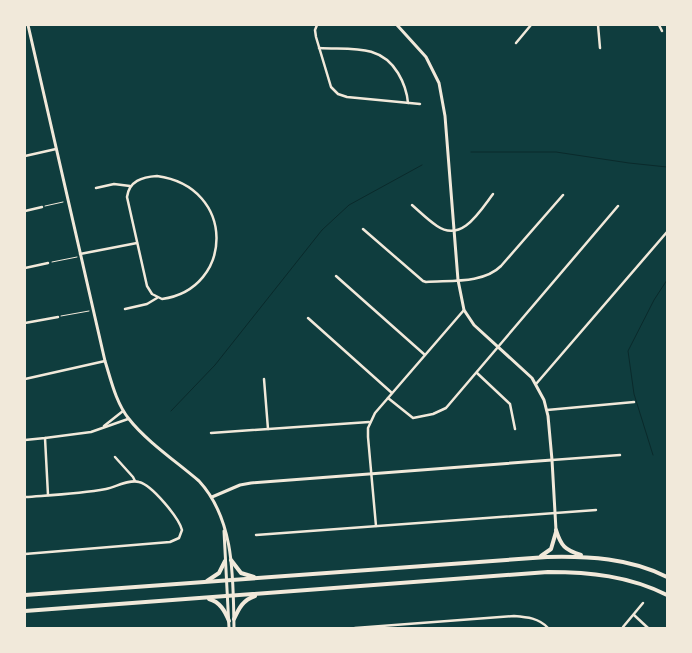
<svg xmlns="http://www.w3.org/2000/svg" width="692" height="653" viewBox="0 0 692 653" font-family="Mulish,sans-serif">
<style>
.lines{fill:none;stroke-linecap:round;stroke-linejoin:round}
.stream{stroke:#0a2a2b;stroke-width:1}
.path{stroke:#f1e9da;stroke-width:1}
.minor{stroke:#f1e9da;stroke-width:2.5}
.tertiary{stroke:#f1e9da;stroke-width:3}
.trunk{stroke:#f1e9da;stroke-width:4}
</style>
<rect width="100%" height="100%" fill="#0f3d3e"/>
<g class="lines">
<g class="stream">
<path d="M471 152H556L629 163 667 167"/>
<path d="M171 411 215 365 322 230 349 205 422 165"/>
<path d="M653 455 634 394 628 351 654 300 667 280"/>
</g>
<g class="path">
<path d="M45 206 63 202"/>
<path d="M52 262 77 257"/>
<path d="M61 316 89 311"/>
</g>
<g class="minor">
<path d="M317 25 315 30 316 37 331 87 338 94 347 97 420 104"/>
<path d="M598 25 600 48"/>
<path d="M659 25 662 31"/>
<path d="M516 43 531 25"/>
<path d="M319 48C350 50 380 43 398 73 404 83 407 91 408 103"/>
<path d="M25 156 56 149"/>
<path d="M157 176C237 187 234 289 162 299L152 294 147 286 127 197C129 181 142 177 157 176Z"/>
<path d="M96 188 114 184 130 186"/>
<path d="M412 205C420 212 428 220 437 226 462 243 480 211 493 194"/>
<path d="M25 211 42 207"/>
<path d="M363 229 423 281 426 282C449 280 483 284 501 266L563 195"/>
<path d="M80 254 137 243"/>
<path d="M25 268 48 263"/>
<path d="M336 276 425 355"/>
<path d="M125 309 147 304 157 298"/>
<path d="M308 318 392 393"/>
<path d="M25 323 58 317"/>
<path d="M477 373 510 404 515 429"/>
<path d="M25 379 105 361"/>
<path d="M264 379 268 429"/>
<path d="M536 384 667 232"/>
<path d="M388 398 413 418 433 414 446 408 618 206"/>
<path d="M547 410 634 402"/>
<path d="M104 426 123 411"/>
<path d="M211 433 369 422"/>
<path d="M45 438 48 495"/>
<path d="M25 440 45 438 91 432 128 419"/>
<path d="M115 457 133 477 135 481"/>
<path d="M552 460 620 455"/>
<path d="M25 497C52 495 79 494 106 489 116 487 129 479 139 482 152 485 179 518 182 530L179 538 170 542 25 554"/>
<path d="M376 526 368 437V428L375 413 464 310"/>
<path d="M256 535 596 510"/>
<path d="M634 615 648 628"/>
<path d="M623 627 643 603"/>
<path d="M355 628 514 616C527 617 539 618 548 628"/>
</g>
<g class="tertiary">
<path d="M28 25 105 361C111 380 116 403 129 419 145 440 178 463 199 481 235 520 233 578 234 628"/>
<path d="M397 25 426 57 439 83 445 116 458 280 464 310 474 325 532 378 544 400 548 416 552 460 556 530"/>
<path d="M212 497 240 485 251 483 552 460"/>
<path d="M224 531 229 628"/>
</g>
<g class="trunk">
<path d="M556 530C561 546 565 550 581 555"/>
<path d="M541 556 551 549 556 532"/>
<path d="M231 560 241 573 254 577"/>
<path d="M207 581 219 573 225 561"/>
<path d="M25 595 547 557C588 556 630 558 667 577"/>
<path d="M209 599C220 602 225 611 229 621"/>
<path d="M25 611 548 572C590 572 629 576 667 595"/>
<path d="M234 619C239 608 243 600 255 596"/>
</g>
</g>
<rect width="692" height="653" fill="none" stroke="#f1e9da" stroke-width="52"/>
</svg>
